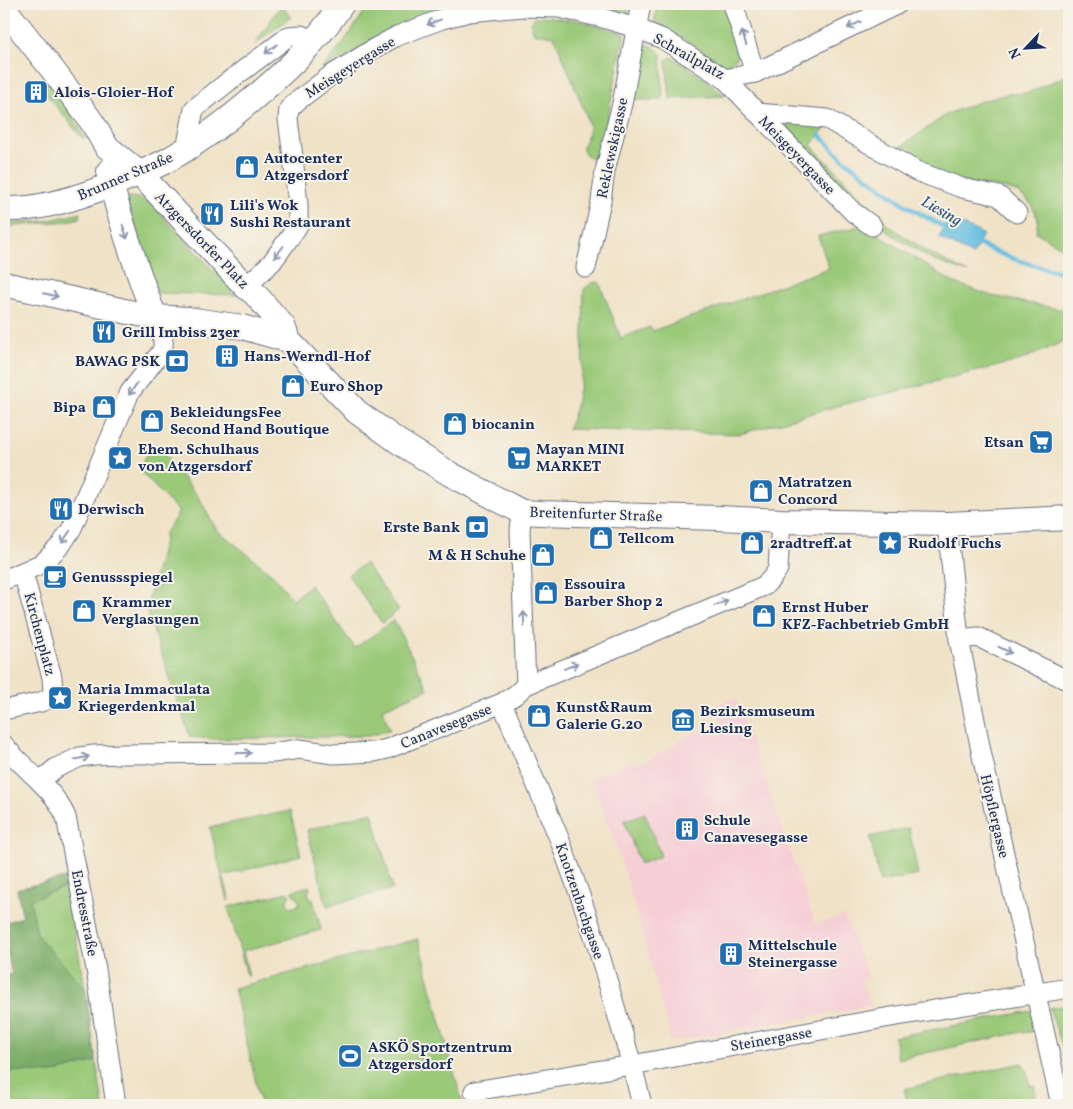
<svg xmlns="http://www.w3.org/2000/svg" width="1073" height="1109" viewBox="0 0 1073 1109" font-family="Vollkorn,serif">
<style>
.built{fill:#f6cfd6}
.green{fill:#9ac978;stroke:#5a7c6b}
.forest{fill:#7bad68;stroke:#4b6e63}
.water{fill:#64bde1;stroke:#4076a0}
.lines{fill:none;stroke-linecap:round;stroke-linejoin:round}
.stream{stroke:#64bde1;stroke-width:4.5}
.minor-casing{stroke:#666e82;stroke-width:21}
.major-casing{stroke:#666e82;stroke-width:26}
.minor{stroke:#fff;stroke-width:19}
.major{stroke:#fff;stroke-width:24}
.oneway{stroke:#8d97ae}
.labels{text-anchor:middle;stroke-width:4;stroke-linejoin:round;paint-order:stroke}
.street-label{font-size:15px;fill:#1b2f5e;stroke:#f7f3e8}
.poi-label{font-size:15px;font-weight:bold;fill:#1b2f5e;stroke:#f7f3e8;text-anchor:start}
.water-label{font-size:16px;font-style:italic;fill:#2d527f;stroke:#f7f3e8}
</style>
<rect width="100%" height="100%" fill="#f7f3e8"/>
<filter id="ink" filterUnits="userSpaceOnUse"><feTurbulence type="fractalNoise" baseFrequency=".02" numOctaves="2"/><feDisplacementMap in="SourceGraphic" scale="10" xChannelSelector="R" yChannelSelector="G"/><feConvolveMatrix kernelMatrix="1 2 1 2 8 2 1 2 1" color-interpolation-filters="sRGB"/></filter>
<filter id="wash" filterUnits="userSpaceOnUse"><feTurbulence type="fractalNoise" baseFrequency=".0096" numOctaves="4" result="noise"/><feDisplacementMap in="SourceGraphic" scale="20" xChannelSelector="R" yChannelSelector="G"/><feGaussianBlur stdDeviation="1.12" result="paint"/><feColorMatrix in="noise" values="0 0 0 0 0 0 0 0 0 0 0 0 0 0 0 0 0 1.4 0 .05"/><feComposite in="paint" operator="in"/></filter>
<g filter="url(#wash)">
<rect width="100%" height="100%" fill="#f0e2c6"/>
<path class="built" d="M736 698 816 925 844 915 868 977 861 979 871 1006 671 1042 641 928 619 854 590 778 626 764 647 761 688 736 721 721 716 705Z"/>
<g class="green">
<path d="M369 4H476L335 62 323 69 322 68C340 48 355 27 369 4Z"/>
<path d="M577 4H630L628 17Z"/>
<path d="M657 4H723L738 52C736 63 727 65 717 62L689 42 654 23Z"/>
<path d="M281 5 291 17 255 44Z"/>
<path d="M544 16 575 20 625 33 600 154 591 159C575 146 587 144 589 129 589 125 587 120 587 117L554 36 534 33C530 27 530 23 535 17Z"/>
<path d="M647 45C653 45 657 49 661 54L663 98 661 100H637L635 99V96L645 46Z"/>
<path d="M670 57 674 58 705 79 725 96 670 99 666 61Z"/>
<path d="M1069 74V252L1036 232 1038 219 1031 204 1019 193 1003 188 965 183 892 153 947 114 979 102 1007 94 1028 93Z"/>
<path d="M48 79 71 113 84 137 83 139 39 85Z"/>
<path d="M791 121 827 126 811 145 889 226 928 252 968 273 932 260 888 232 786 127Z"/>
<path d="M133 197 144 200 151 204 237 295 157 293 126 199Z"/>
<path d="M81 213 80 218 67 221 4 227V223L44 221Z"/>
<path d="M862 224 952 282 992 296 1069 311V338L1052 347 1018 361 833 407 740 434 568 429 575 410 582 374 584 289 592 283 599 282 621 338 650 327 652 331 829 268 818 236 853 228Z"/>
<path d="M158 447 200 499 216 529 272 574 293 599 310 585 355 648 394 620 428 689 382 709 390 730 368 736 214 739 190 737 146 609 165 537 163 536 179 512 139 470 147 453Z"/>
<path d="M365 563 399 610 382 623 348 575Z"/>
<path d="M290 811 301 855 223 876 230 900 228 901 210 827Z"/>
<path d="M372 812 393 889 327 906 307 830Z"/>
<path d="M645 813 661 856 640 864 624 821Z"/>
<path d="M909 828 918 875 880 882 870 837Z"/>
<path d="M65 878 85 988 103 1105H4V976L12 974 4 942V923L23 917 17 889Z"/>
<path d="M309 886 310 890 308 891 310 899H313L321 930 243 951 249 976H247L228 907 288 892 290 896 287 899V904L291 907H295L299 904C300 900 298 896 294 895L292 891Z"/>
<path d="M418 939 463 1105H261L234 988Z"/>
<path d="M1069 1005V1066L1049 1008Z"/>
<path d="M1031 1011 1036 1031 1023 1033 1022 1032 898 1059 894 1037Z"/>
<path d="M1022 1063 1026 1069 1030 1086 1034 1085 1037 1101 1019 1105H908L904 1089Z"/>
</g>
<path class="forest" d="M65 878 67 886 30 900 38 937 85 988 96 1061 53 1073 4 1071V976L12 974 4 942V923L23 917 17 889Z"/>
<path class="water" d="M949 219 983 234 973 255 939 238Z"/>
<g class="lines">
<g class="stream">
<path d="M820 135 841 157 864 175 907 206 949 230"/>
<path d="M974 242C1004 257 1036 267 1069 274"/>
</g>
</g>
</g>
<g filter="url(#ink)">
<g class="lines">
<defs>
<g id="minor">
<path d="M733 4 755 73"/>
<path d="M725 79 755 73 898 4"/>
<path d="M757 113 827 119 916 171 962 188 999 196 1017 213"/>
<path d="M186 149 194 109 229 81 289 36 301 35 314 40"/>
<path d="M586 268 601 201 605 171 622 104 641 4"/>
<path d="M246 287 272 262 295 230 298 225V205L293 157 288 119 289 109 296 102 330 76 375 48 397 36 442 19 469 12 522 7 559 8 599 17 636 28 663 39 725 79 853 212 872 226"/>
<path d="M522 512 520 530 526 685"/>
<path d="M947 524 959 639 982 756 1061 1105"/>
<path d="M4 580 43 563 61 545 72 528 130 392 162 351C166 339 159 328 155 317"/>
<path d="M959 639 978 637 1069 681"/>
<path d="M502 703 559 838 582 901 596 942 632 1065 642 1105"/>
<path d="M4 710 41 702 50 698 53 691 52 677 23 573"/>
<path d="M4 745C24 770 53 787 66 817L96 969 116 1105"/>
<path d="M40 781 56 768 69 762 80 757 94 755 124 754 273 753 299 749 334 754 374 752 387 749 502 703 515 695 526 685 764 586 772 578 778 569 781 521"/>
<path d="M474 1091 632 1065 885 1018 1069 988"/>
</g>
<g id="major">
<path d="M4 8 52 69 92 122 106 146 139 173 246 287 255 294 283 326 288 340"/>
<path d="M109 171C112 193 120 214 126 235 135 263 144 290 155 317"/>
<path d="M4 209C36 210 67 201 97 190 119 182 142 173 164 162 194 146 222 125 248 103 284 73 316 43 342 4"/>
<path d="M4 284 129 312 155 317 187 319 242 327 288 340 357 412 399 442 450 474 522 512 540 513 719 518 781 521 947 524 1069 518"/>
</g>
</defs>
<use href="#minor" class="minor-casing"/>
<use href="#major" class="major-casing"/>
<use href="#minor" class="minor"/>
<use href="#major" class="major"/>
</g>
<defs><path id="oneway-shaft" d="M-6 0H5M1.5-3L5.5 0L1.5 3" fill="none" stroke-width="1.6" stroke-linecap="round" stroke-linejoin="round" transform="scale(1.25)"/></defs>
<g class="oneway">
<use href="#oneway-shaft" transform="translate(434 22) rotate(159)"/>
<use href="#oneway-shaft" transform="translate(854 25) rotate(154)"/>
<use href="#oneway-shaft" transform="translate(744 38) rotate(-108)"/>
<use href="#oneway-shaft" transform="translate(271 49) rotate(143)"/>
<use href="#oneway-shaft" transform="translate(125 232) rotate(72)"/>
<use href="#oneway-shaft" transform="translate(279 252) rotate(127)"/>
<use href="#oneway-shaft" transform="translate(51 295) rotate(13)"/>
<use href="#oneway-shaft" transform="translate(133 389) rotate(125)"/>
<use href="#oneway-shaft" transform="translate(66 537) rotate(124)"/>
<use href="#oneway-shaft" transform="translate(721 603) rotate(-23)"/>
<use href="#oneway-shaft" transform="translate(524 619) rotate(-92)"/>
<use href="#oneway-shaft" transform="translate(1005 650) rotate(26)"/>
<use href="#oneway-shaft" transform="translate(571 666) rotate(-23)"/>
<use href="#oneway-shaft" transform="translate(244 753)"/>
<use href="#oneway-shaft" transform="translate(82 758) rotate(-14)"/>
</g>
</g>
<defs>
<symbol id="building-square" viewBox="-11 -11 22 22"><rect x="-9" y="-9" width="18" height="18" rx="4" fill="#1f6fb2" stroke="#f7f3e8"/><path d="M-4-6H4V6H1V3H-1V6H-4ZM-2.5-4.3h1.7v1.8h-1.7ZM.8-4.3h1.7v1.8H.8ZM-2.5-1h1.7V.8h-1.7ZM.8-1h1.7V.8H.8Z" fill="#fff"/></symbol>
<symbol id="shop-square" viewBox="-11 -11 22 22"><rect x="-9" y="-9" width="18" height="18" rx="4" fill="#1f6fb2" stroke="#f7f3e8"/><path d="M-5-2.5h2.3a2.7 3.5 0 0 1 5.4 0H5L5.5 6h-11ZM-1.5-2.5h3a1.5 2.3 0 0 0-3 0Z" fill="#fff"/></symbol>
<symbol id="restaurant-square" viewBox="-11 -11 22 22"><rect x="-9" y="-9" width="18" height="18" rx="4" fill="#1f6fb2" stroke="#f7f3e8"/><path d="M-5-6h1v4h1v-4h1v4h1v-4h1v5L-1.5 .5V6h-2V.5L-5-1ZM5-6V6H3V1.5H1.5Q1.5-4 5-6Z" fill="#fff"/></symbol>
<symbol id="bank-square" viewBox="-11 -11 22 22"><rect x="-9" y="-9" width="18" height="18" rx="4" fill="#1f6fb2" stroke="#f7f3e8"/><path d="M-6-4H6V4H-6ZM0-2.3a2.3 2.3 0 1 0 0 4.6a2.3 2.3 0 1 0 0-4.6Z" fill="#fff"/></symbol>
<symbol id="supermarket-square" viewBox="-11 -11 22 22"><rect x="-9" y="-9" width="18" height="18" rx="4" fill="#1f6fb2" stroke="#f7f3e8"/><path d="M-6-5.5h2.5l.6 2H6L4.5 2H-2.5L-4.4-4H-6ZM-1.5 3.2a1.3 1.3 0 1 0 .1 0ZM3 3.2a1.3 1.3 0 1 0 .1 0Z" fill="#fff"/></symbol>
<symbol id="sight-square" viewBox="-11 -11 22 22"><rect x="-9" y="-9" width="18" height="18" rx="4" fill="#1f6fb2" stroke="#f7f3e8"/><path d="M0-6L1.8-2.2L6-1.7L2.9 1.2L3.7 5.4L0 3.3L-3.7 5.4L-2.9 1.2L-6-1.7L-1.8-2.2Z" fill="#fff"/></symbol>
<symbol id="cafe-square" viewBox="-11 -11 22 22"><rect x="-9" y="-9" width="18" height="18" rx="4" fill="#1f6fb2" stroke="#f7f3e8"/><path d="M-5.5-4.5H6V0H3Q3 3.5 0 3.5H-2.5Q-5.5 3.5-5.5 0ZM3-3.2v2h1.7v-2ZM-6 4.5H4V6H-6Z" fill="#fff"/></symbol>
<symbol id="museum-square" viewBox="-11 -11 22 22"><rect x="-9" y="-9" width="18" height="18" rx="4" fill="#1f6fb2" stroke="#f7f3e8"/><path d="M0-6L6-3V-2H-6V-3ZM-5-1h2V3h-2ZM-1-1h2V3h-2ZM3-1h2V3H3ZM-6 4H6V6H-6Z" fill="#fff"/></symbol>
<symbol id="stadium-square" viewBox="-11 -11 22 22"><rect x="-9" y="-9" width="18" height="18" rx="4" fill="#1f6fb2" stroke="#f7f3e8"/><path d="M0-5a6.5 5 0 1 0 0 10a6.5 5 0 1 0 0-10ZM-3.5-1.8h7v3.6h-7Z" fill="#fff"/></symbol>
</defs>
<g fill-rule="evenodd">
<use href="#building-square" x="22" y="78" width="28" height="28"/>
<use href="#shop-square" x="233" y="153" width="28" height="28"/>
<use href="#restaurant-square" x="198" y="200" width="28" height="28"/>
<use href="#restaurant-square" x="90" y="318" width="28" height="28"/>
<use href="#building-square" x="213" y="342" width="28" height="28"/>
<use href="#bank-square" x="163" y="347" width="28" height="28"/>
<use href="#shop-square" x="279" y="372" width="28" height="28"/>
<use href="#shop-square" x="90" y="393" width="28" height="28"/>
<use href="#shop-square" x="138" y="407" width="28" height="28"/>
<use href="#shop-square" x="441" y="410" width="28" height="28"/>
<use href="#supermarket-square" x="1027" y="428" width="28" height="28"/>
<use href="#sight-square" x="106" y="444" width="28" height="28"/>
<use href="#supermarket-square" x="505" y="444" width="28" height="28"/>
<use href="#shop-square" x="747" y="477" width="28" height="28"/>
<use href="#restaurant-square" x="47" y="495" width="28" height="28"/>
<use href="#bank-square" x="463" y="513" width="28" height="28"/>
<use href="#shop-square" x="587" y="524" width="28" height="28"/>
<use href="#shop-square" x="738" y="529" width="28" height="28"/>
<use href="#sight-square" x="876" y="529" width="28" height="28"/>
<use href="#shop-square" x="529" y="541" width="28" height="28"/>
<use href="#cafe-square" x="41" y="563" width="28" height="28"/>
<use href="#shop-square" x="532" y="579" width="28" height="28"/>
<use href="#shop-square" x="70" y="597" width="28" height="28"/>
<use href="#shop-square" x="750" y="602" width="28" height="28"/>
<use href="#sight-square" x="46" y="684" width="28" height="28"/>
<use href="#shop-square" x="525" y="702" width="28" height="28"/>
<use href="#museum-square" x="669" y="706" width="28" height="28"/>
<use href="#building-square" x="673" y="815" width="28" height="28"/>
<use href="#building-square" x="717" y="940" width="28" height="28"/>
<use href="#stadium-square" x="336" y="1042" width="28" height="28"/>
</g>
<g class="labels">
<g class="street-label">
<text transform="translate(689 56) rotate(29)" y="5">Schrailplatz</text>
<text transform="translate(350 67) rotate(-32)" y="5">Meisgeyergasse</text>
<text transform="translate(612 148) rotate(-78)" y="5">Reklewskigasse</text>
<text transform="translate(797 155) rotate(46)" y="5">Meisgeyergasse</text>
<text transform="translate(125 176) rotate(-23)" y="5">Brunner Straße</text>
<text transform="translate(202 240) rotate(46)" y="5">Atzgersdorfer Platz</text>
<text transform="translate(596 514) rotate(2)" y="5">Breitenfurter Straße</text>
<text transform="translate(40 634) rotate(75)" y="5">Kirchenplatz</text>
<text transform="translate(446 726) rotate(-22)" y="5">Canavesegasse</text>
<text transform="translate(995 816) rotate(77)" y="5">Höpflergasse</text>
<text transform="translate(580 901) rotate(71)" y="5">Knotzenbachgasse</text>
<text transform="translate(85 913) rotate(79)" y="5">Endresstraße</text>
<text transform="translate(771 1039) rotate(-10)" y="5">Steinergasse</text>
</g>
<g class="poi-label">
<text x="54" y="97">Alois-Gloier-Hof</text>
<text x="264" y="163">Autocenter<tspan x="264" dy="17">Atzgersdorf</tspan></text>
<text x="230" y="210">Lili's Wok<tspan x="230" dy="17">Sushi Restaurant</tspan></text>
<text x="122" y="337">Grill Imbiss 23er</text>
<text x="244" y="361">Hans-Werndl-Hof</text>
<text x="160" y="366" text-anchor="end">BAWAG PSK</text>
<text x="310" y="391">Euro Shop</text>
<text x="86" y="412" text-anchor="end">Bipa</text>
<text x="170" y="417">BekleidungsFee<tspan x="170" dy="17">Second Hand Boutique</tspan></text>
<text x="472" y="429">biocanin</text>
<text x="1024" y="447" text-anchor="end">Etsan</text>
<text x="138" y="454">Ehem. Schulhaus<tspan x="138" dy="17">von Atzgersdorf</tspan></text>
<text x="536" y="454">Mayan MINI<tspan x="536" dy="17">MARKET</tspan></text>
<text x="778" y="487">Matratzen<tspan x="778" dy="17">Concord</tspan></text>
<text x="78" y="514">Derwisch</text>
<text x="460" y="532" text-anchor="end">Erste Bank</text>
<text x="618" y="543">Tellcom</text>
<text x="770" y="548">2radtreff.at</text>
<text x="908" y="548">Rudolf Fuchs</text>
<text x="526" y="560" text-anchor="end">M &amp; H Schuhe</text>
<text x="72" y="582">Genussspiegel</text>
<text x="564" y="589">Essouira<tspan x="564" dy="17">Barber Shop 2</tspan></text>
<text x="102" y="607">Krammer<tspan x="102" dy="17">Verglasungen</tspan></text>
<text x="782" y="612">Ernst Huber<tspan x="782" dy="17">KFZ-Fachbetrieb GmbH</tspan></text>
<text x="78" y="694">Maria Immaculata<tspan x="78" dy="17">Kriegerdenkmal</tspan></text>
<text x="556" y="712">Kunst&amp;Raum<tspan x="556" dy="17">Galerie G.20</tspan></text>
<text x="700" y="716">Bezirksmuseum<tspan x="700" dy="17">Liesing</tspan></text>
<text x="704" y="825">Schule<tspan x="704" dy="17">Canavesegasse</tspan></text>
<text x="748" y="950">Mittelschule<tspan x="748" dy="17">Steinergasse</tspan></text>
<text x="368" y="1052">ASKÖ Sportzentrum<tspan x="368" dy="17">Atzgersdorf</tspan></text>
</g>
<g class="water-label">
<text transform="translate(942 210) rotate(30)" y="6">Liesing</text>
</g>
</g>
<rect width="1073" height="1109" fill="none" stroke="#f7f3e8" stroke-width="20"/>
<g transform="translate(1026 48) rotate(245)" stroke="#f7f3e8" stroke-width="4" paint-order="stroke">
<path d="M0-4L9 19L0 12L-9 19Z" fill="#1b2f5e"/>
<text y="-8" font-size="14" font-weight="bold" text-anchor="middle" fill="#1b2f5e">N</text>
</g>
</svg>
